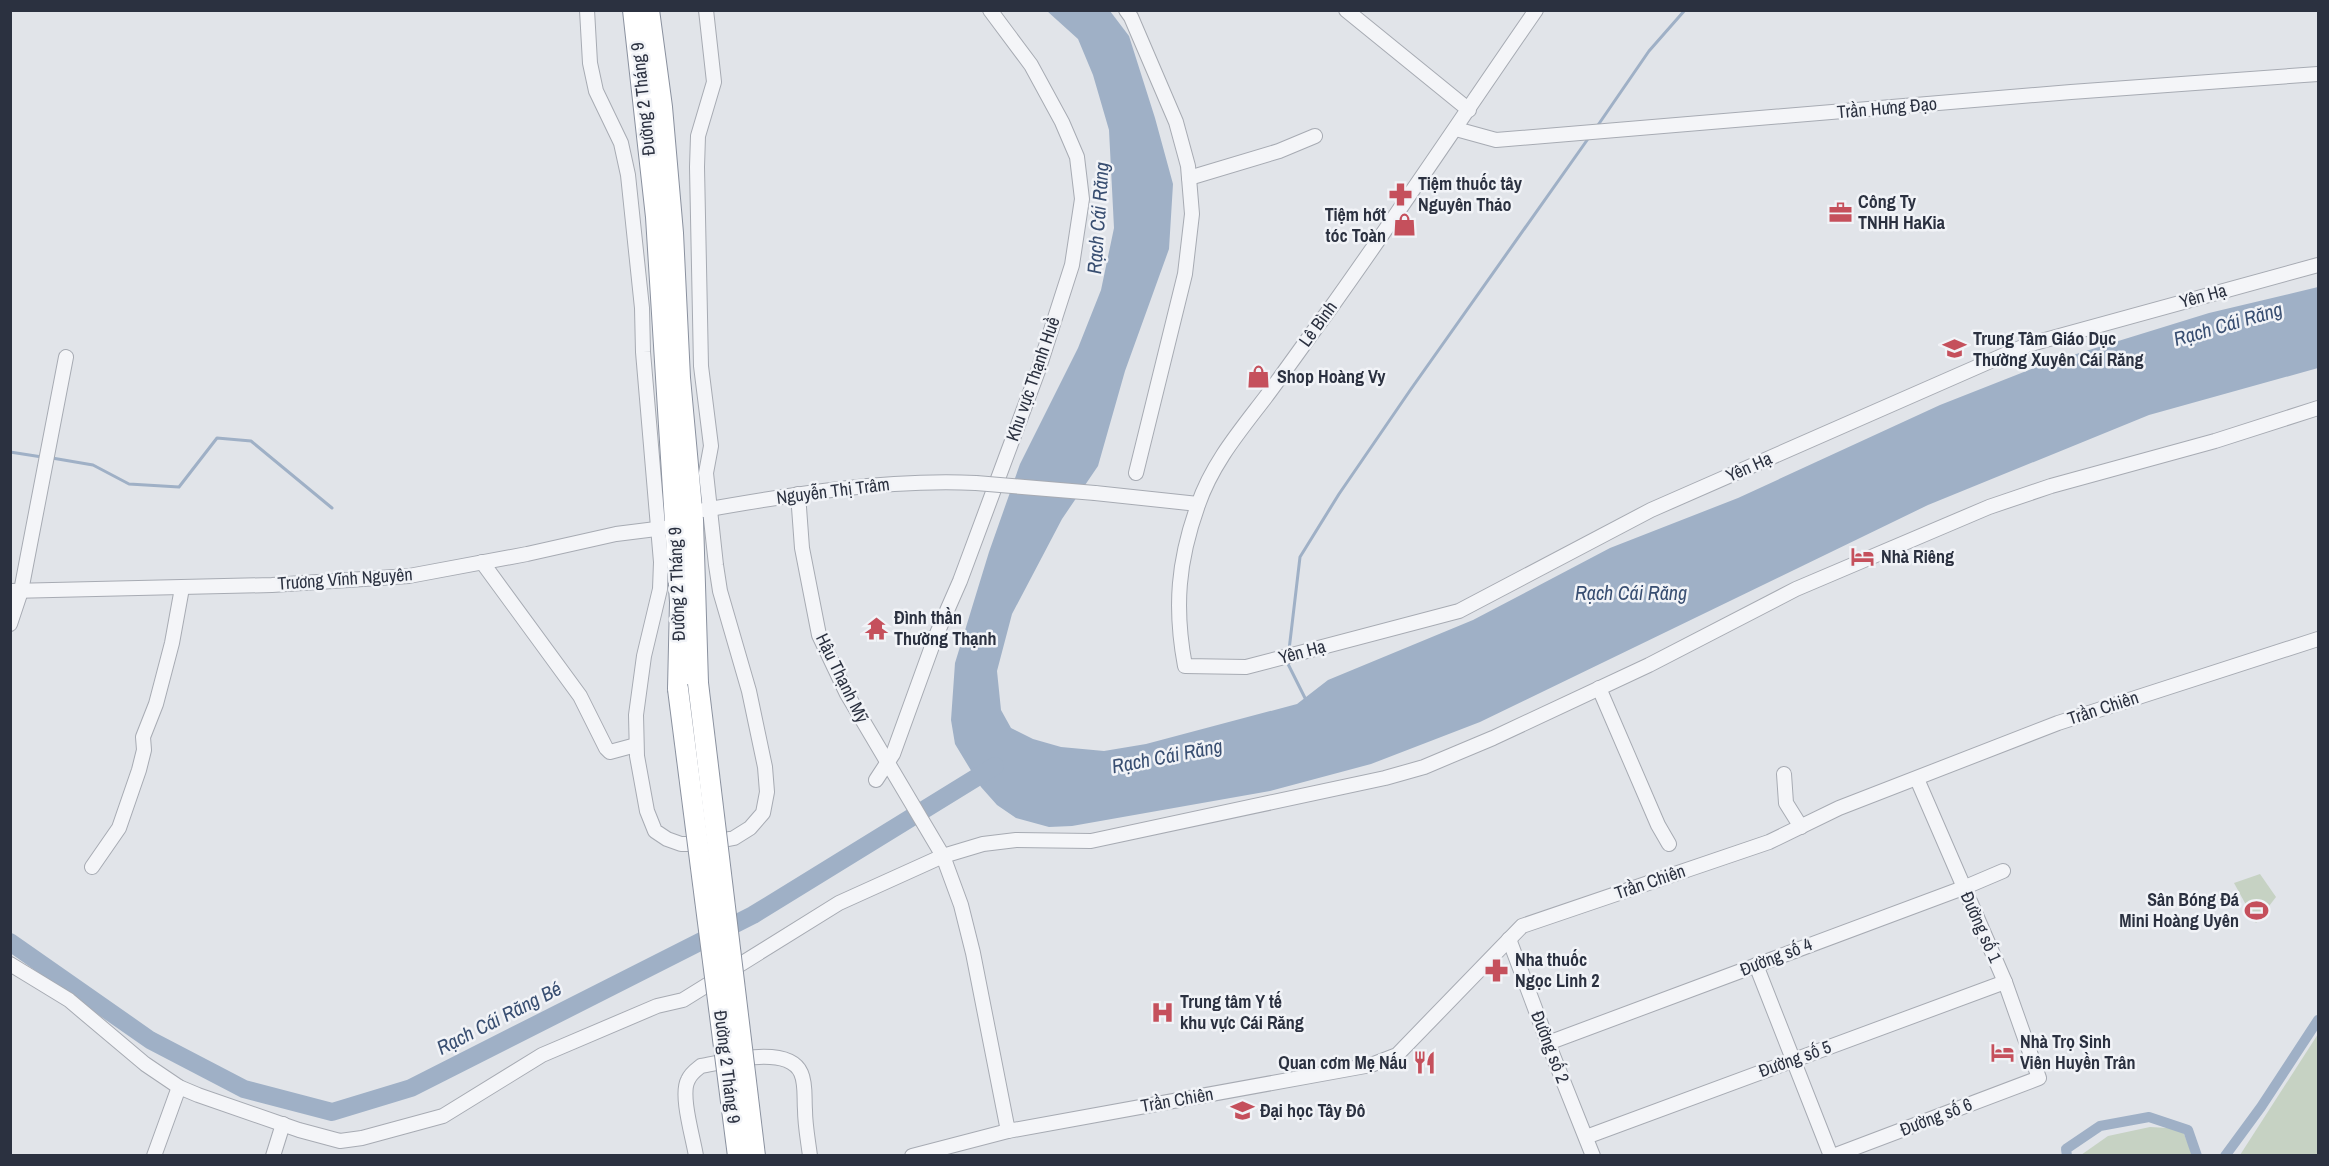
<svg xmlns="http://www.w3.org/2000/svg" width="2329" height="1166" viewBox="0 0 2329 1166" font-family="'Archivo Narrow',sans-serif">
<style>
.green{fill:#c6d2c3}
.water{fill:#9fb0c6}
.lines{fill:none;stroke-linecap:round;stroke-linejoin:round}
.stream{stroke:#9fb0c6;stroke-width:3}
.canal{stroke:#9fb0c6;stroke-width:10}
.river{stroke:#9fb0c6;stroke-width:18}
.minor-casing{stroke:#a7abb3;stroke-width:16}
.highway-casing{stroke:#8a919f;stroke-width:22}
.minor{stroke:#f4f5f8;stroke-width:14}
.highway{stroke:#fff;stroke-width:20}
.minor-bridge-casing{stroke:#a7abb3;stroke-width:16;stroke-linecap:butt}
.highway-bridge-casing{stroke:#8a919f;stroke-width:22;stroke-linecap:butt}
.minor-bridge{stroke:#f4f5f8;stroke-width:14}
.highway-bridge{stroke:#fff;stroke-width:20}
.labels{text-anchor:middle;stroke-width:5;stroke-linejoin:round;paint-order:stroke}
.street-label{font-size:18px;fill:#2b3140;stroke:#f1f3f7}
.poi-label{font-size:18px;font-weight:bold;fill:#2b3140;stroke:#f1f3f7;text-anchor:start}
.water-label{font-size:20px;font-style:italic;fill:#384e71;stroke:#f1f3f7}
</style>
<rect width="100%" height="100%" fill="#e1e4e9"/>
<g class="green">
<path d="M2260 874 2276 897 2256 923 2234 883Z"/>
<path d="M2318 1034V1155H2240Z"/>
<path d="M2150 1127 2168 1128 2183 1132 2193 1155H2081L2108 1136Z"/>
</g>
<path class="water" d="M1047 11H1110L1129 36 1155 118 1173 184 1169 249 1125 371 1098 466 1062 519 1012 614 997 671 1001 710 1011 728 1033 739 1061 747 1104 751 1146 744 1297 704 1328 680 1473 620 1610 548 1738 498 1940 405 2047 363 2209 313 2318 287V368L2149 415 1928 505 1480 722 1371 764 1270 791 1072 826 1049 827 1016 818 997 805 981 787 955 744 951 720 955 663 989 552 1020 464 1078 348 1101 290 1114 228 1109 130 1093 75 1078 39Z"/>
<g class="lines">
<g class="stream">
<path d="M1596 128 1649 51 1685 10"/>
<path d="M10 452 42 457"/>
<path d="M52 458 93 465 129 484 179 487 217 438 251 441 332 508"/>
<path d="M1289 650 1300 557 1339 494 1411 389 1590 136"/>
<path d="M1288 660V664L1306 700"/>
</g>
<g class="canal">
<path d="M2067 1156 2066 1149 2100 1126 2149 1117 2188 1130 2197 1156"/>
<path d="M2225 1156 2261 1107 2318 1020"/>
</g>
<path class="river" d="M10 942 150 1040 244 1089 332 1112 411 1088 753 915 995 766"/>
<defs>
<g id="minor">
<path d="M587 10 590 63 596 91 621 143 628 175 642 308 643 352 661 562 660 589 644 656 636 715 637 756 647 811 655 831 667 839 681 844H703L734 838 750 828 763 813 767 792 765 767 749 691 720 591 716 565 706 473 711 446 701 366 697 167 698 136 714 82 706 10"/>
<path d="M1126 10 1131 17 1176 122 1188 166 1192 214 1185 274 1136 473"/>
<path d="M1346 10 1469 110"/>
<path d="M1536 10C1466 111 1398 214 1327 313 1306 341 1286 370 1265 398 1239 432 1212 464 1198 505 1178 561 1174 607 1185 666L1246 667 1459 611 1651 510 2027 345 2318 265"/>
<path d="M1456 129 1496 140 2071 92 2318 74"/>
<path d="M1189 178 1279 151 1315 136"/>
<path d="M1095 493 1198 504"/>
<path d="M798 494 802 548 819 635 847 694 943 856 961 905 973 953 1008 1131 1371 1065 1397 1055 1522 926 1769 842 1839 808 2058 723 2318 639"/>
<path d="M704 510C795 494 883 479 976 483"/>
<path d="M482 562 580 696 606 748 610 752 636 745"/>
<path d="M10 591 272 585 409 576 527 554 616 534 664 528"/>
<path d="M10 624 21 591 66 357"/>
<path d="M1599 688 1658 825 1669 844"/>
<path d="M1784 774 1786 803 1801 827"/>
<path d="M876 780 893 754 935 638 960 581 1038 371 1072 265 1082 199 1077 157 1062 122 1031 65 990 10"/>
<path d="M92 867 119 828 139 770 144 750 143 737 156 704 172 643 182 588"/>
<path d="M1509 939 1548 1043 1593 1156"/>
<path d="M10 964 69 1000 145 1064 179 1087 198 1095 299 1130 340 1141 362 1138 443 1116 542 1055 657 1006 683 1000 839 903 943 856 983 844 1016 840 1091 841 1385 778 1424 767 1493 738 1649 665 1796 589 1989 507 2051 486 2215 441 2318 408"/>
<path d="M1756 965 1831 1156"/>
<path d="M1548 1043 1963 888 2003 871"/>
<path d="M1586 1137 2005 982"/>
<path d="M154 1156 179 1087"/>
<path d="M273 1156 283 1124"/>
<path d="M696 1156C693 1137 680 1095 688 1080 691 1073 696 1070 701 1066 725 1062 788 1044 801 1073 806 1084 804 1098 805 1110 805 1125 808 1140 810 1156"/>
<path d="M912 1156 1008 1131"/>
<path d="M1833 1156 2039 1078 2005 982 1917 779"/>
</g>
<g id="highway">
<path d="M633 10 656 217 680 602 678 689"/>
<path d="M649 10 662 107 673 233 680 378 693 520 698 683"/>
</g>
</defs>
<use href="#minor" class="minor-casing"/>
<use href="#highway" class="highway-casing"/>
<use href="#minor" class="minor"/>
<use href="#highway" class="highway"/>
<defs>
<path id="minor-bridge" d="M976 483 1095 493"/>
<g id="highway-bridge">
<path d="M698 683 755 1156"/>
<path d="M678 689 738 1156"/>
</g>
</defs>
<use href="#minor-bridge" class="minor-bridge-casing"/>
<use href="#highway-bridge" class="highway-bridge-casing"/>
<use href="#minor-bridge" class="minor-bridge"/>
<use href="#highway-bridge" class="highway-bridge"/>
</g>
<defs>
<symbol id="pharmacy-bare" viewBox="-9 -9 18 18"><path d="M-2-6h4v4h4v4h-4v4h-4v-4h-4v-4h4Z" fill="#c5505c" stroke="#f1f3f7" stroke-width="2.5" paint-order="stroke"/></symbol>
<symbol id="office-bare" viewBox="-9 -9 18 18"><path d="M-6-3h4V-5.5h4V-3h4V5H-6ZM-1-4.5V-3h2v-1.5ZM-6 0V1H6V0Z" fill="#c5505c" stroke="#f1f3f7" stroke-width="2.5" paint-order="stroke"/></symbol>
<symbol id="shop-bare" viewBox="-9 -9 18 18"><path d="M-5-2.5h2.3a2.7 3.5 0 0 1 5.4 0H5L5.5 6h-11ZM-1.5-2.5h3a1.5 2.3 0 0 0-3 0Z" fill="#c5505c" stroke="#f1f3f7" stroke-width="2.5" paint-order="stroke"/></symbol>
<symbol id="university-bare" viewBox="-9 -9 18 18"><path d="M0-5L7-2L0 1L-7-2ZM-4 1L0 2.5L4 1V4Q0 6-4 4Z" fill="#c5505c" stroke="#f1f3f7" stroke-width="2.5" paint-order="stroke"/></symbol>
<symbol id="hotel-bare" viewBox="-9 -9 18 18"><path d="M-6-4.5h1.5V1H6V5H4.5V3h-9V5H-6ZM-4 0a1.8 1.8 0 1 1 3.6 0ZM.5 0V-2.5h3Q6-2.5 6 0Z" fill="#c5505c" stroke="#f1f3f7" stroke-width="2.5" paint-order="stroke"/></symbol>
<symbol id="temple-bare" viewBox="-9 -9 18 18"><path d="M0-6L5-2H3V0L6.5 2.5H4V6H1.5V3h-3V6H-4V2.5H-6.5L-3 0V-2H-5Z" fill="#c5505c" stroke="#f1f3f7" stroke-width="2.5" paint-order="stroke"/></symbol>
<symbol id="stadium-bare" viewBox="-9 -9 18 18"><path d="M0-5a6.5 5 0 1 0 0 10a6.5 5 0 1 0 0-10ZM-3.5-1.8h7v3.6h-7Z" fill="#c5505c" stroke="#f1f3f7" stroke-width="2.5" paint-order="stroke"/></symbol>
<symbol id="hospital-bare" viewBox="-9 -9 18 18"><path d="M-5-5h3v3.5h4V-5h3V5h-3V1.5h-4V5h-3Z" fill="#c5505c" stroke="#f1f3f7" stroke-width="2.5" paint-order="stroke"/></symbol>
<symbol id="restaurant-bare" viewBox="-9 -9 18 18"><path d="M-5-6h1v4h1v-4h1v4h1v-4h1v5L-1.5 .5V6h-2V.5L-5-1ZM5-6V6H3V1.5H1.5Q1.5-4 5-6Z" fill="#c5505c" stroke="#f1f3f7" stroke-width="2.5" paint-order="stroke"/></symbol>
</defs>
<g fill-rule="evenodd">
<use href="#pharmacy-bare" x="1384" y="178" width="33" height="33"/>
<use href="#office-bare" x="1824" y="196" width="33" height="33"/>
<use href="#shop-bare" x="1388" y="208" width="33" height="33"/>
<use href="#university-bare" x="1938" y="332" width="33" height="33"/>
<use href="#shop-bare" x="1242" y="360" width="33" height="33"/>
<use href="#hotel-bare" x="1846" y="540" width="33" height="33"/>
<use href="#temple-bare" x="860" y="612" width="33" height="33"/>
<use href="#stadium-bare" x="2240" y="894" width="33" height="33"/>
<use href="#pharmacy-bare" x="1480" y="954" width="33" height="33"/>
<use href="#hospital-bare" x="1146" y="996" width="33" height="33"/>
<use href="#hotel-bare" x="1986" y="1036" width="33" height="33"/>
<use href="#restaurant-bare" x="1408" y="1046" width="33" height="33"/>
<use href="#university-bare" x="1226" y="1094" width="33" height="33"/>
</g>
<g class="labels">
<g class="street-label">
<text transform="translate(643 99) rotate(-96)" y="6">Đường 2 Tháng 9</text>
<text transform="translate(1887 108) rotate(-5)" y="6">Trần Hưng Đạo</text>
<text transform="translate(2203 296) rotate(-15)" y="6">Yên Hạ</text>
<text transform="translate(1318 324) rotate(-54)" y="6">Lê Bình</text>
<text transform="translate(1033 379) rotate(-71)" y="6">Khu vực Thạnh Huề</text>
<text transform="translate(1749 467) rotate(-24)" y="6">Yên Hạ</text>
<text transform="translate(833 491) rotate(-7)" y="6">Nguyễn Thị Trâm</text>
<text transform="translate(345 579) rotate(-4)" y="6">Trương Vĩnh Nguyên</text>
<text transform="translate(677 584) rotate(-92)" y="6">Đường 2 Tháng 9</text>
<text transform="translate(1302 652) rotate(-15)" y="6">Yên Hạ</text>
<text transform="translate(842 678) rotate(64)" y="6">Hậu Thạnh Mỹ</text>
<text transform="translate(2103 708) rotate(-18)" y="6">Trần Chiên</text>
<text transform="translate(1650 882) rotate(-19)" y="6">Trần Chiên</text>
<text transform="translate(1981 927) rotate(66)" y="6">Đường số 1</text>
<text transform="translate(1776 957) rotate(-21)" y="6">Đường số 4</text>
<text transform="translate(1550 1047) rotate(69)" y="6">Đường số 2</text>
<text transform="translate(1795 1059) rotate(-20)" y="6">Đường số 5</text>
<text transform="translate(727 1067) rotate(83)" y="6">Đường 2 Tháng 9</text>
<text transform="translate(1177 1100) rotate(-10)" y="6">Trần Chiên</text>
<text transform="translate(1936 1117) rotate(-21)" y="6">Đường số 6</text>
</g>
<g class="poi-label">
<text x="1418" y="190">Tiệm thuốc tây<tspan x="1418" dy="21">Nguyên Thảo</tspan></text>
<text x="1858" y="208">Công Ty<tspan x="1858" dy="21">TNHH HaKia</tspan></text>
<text x="1386" y="221" text-anchor="end">Tiệm hớt<tspan x="1386" dy="21">tóc Toàn</tspan></text>
<text x="1973" y="345">Trung Tâm Giáo Dục<tspan x="1973" dy="21">Thường Xuyên Cái Răng</tspan></text>
<text x="1277" y="383">Shop Hoàng Vy</text>
<text x="1881" y="563">Nhà Riêng</text>
<text x="894" y="624">Đình thần<tspan x="894" dy="21">Thường Thạnh</tspan></text>
<text x="2239" y="906" text-anchor="end">Sân Bóng Đá<tspan x="2239" dy="21">Mini Hoàng Uyên</tspan></text>
<text x="1515" y="966">Nha thuốc<tspan x="1515" dy="21">Ngọc Linh 2</tspan></text>
<text x="1180" y="1008">Trung tâm Y tế<tspan x="1180" dy="21">khu vực Cái Răng</tspan></text>
<text x="2020" y="1048">Nhà Trọ Sinh<tspan x="2020" dy="21">Viên Huyền Trân</tspan></text>
<text x="1407" y="1069" text-anchor="end">Quan cơm Mẹ Nấu</text>
<text x="1260" y="1117">Đại học Tây Đô</text>
</g>
<g class="water-label">
<text transform="translate(1098 218) rotate(-86)" y="7">Rạch Cái Răng</text>
<text transform="translate(2228 324) rotate(-16)" y="7">Rạch Cái Răng</text>
<text x="1631" y="600">Rạch Cái Răng</text>
<text transform="translate(1167 756) rotate(-11)" y="7">Rạch Cái Răng</text>
<text transform="translate(499 1018) rotate(-27)" y="7">Rạch Cái Răng Bé</text>
</g>
</g>
<rect width="2329" height="1166" fill="none" stroke="#2b3140" stroke-width="24"/>
</svg>
